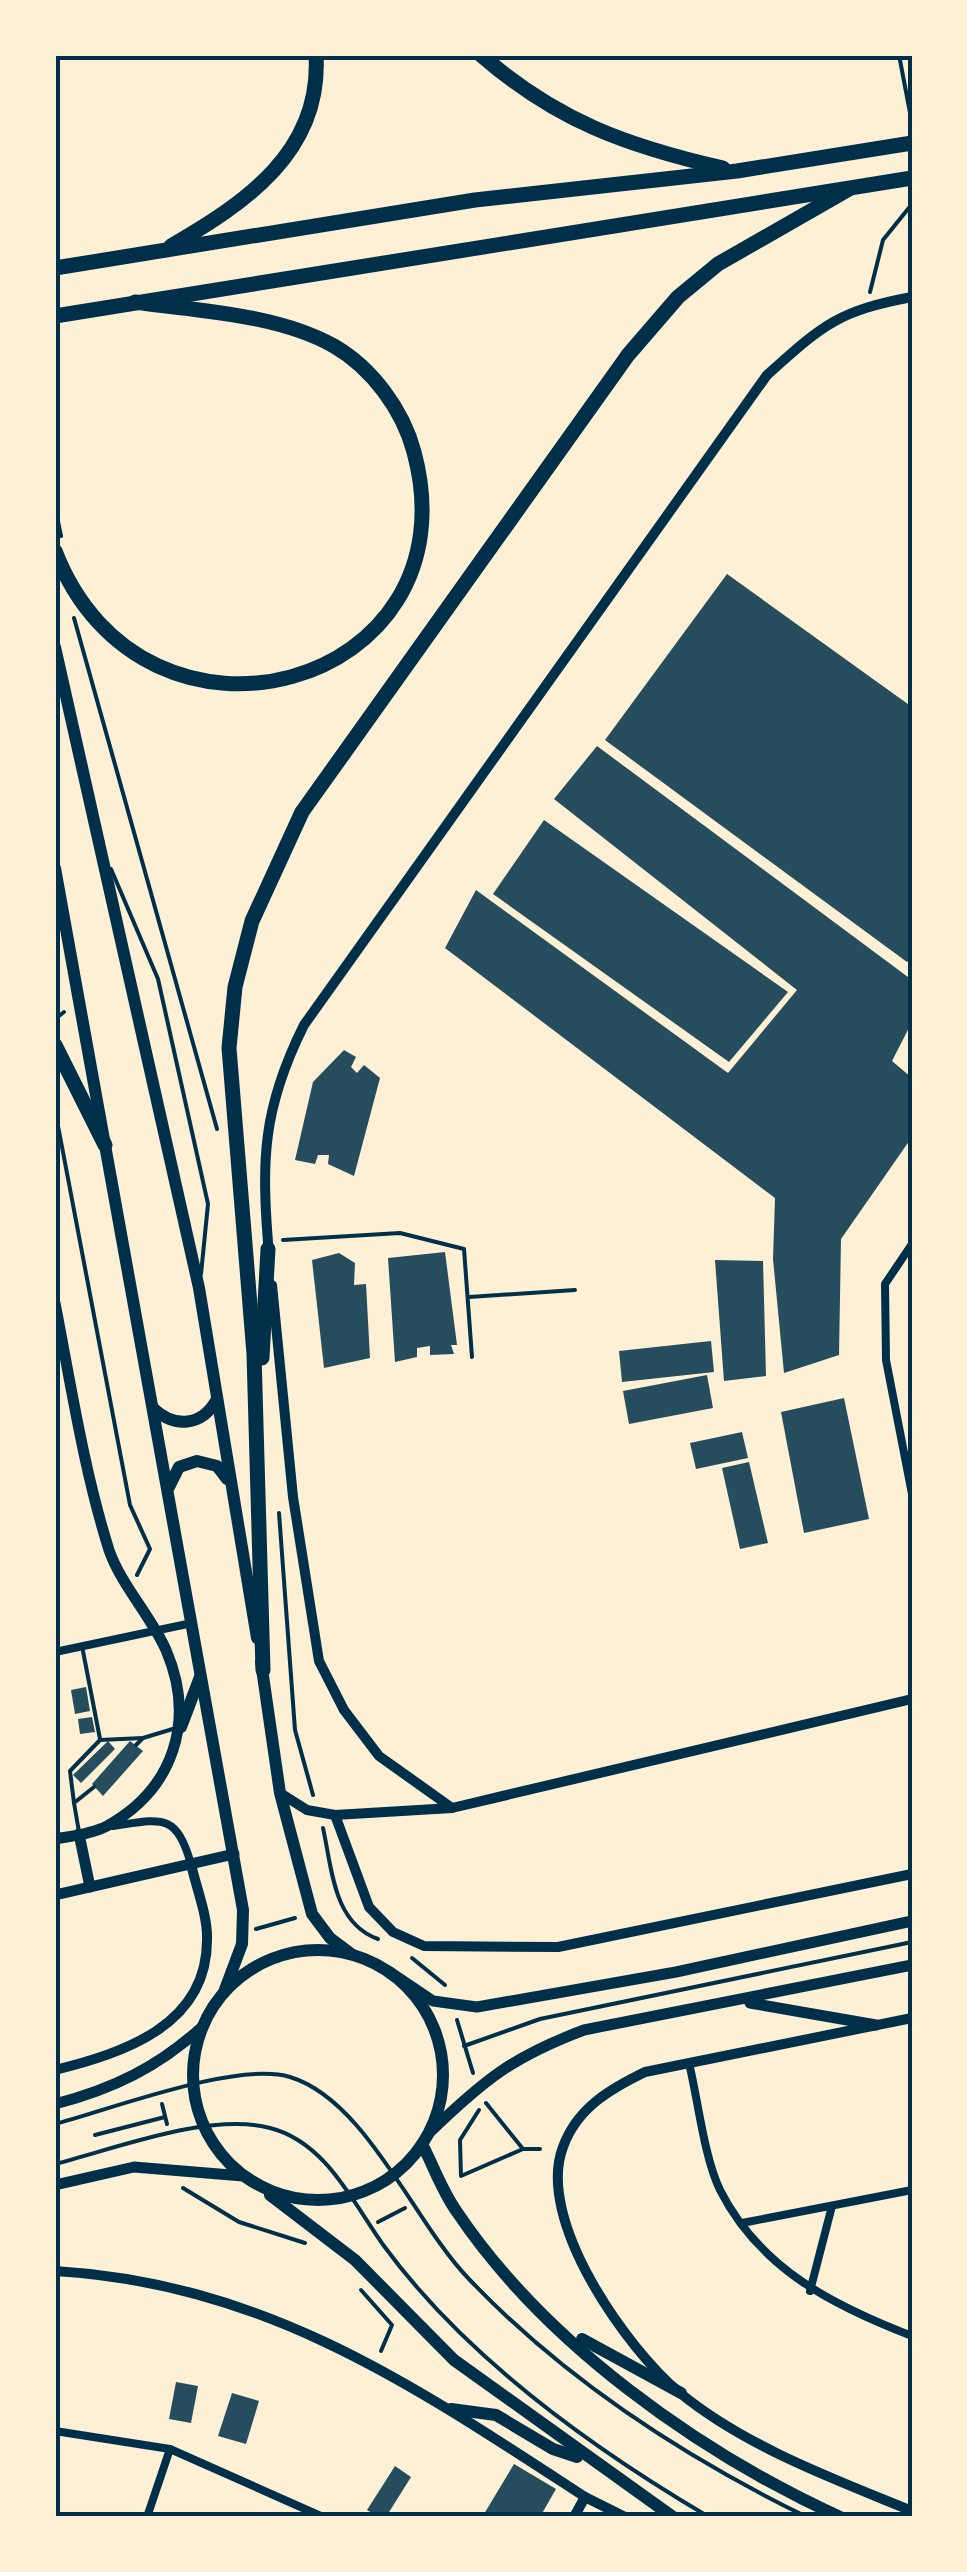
<svg xmlns="http://www.w3.org/2000/svg" width="967" height="2572" viewBox="0 0 967 2572" font-family="'Titillium Web',sans-serif">
<style>
.building{fill:#264d5e}
.lines{fill:none;stroke-linecap:round;stroke-linejoin:round}
.path{stroke:#003049;stroke-width:4}
.service{stroke:#003049;stroke-width:4}
.minor{stroke:#003049;stroke-width:8}
.tertiary{stroke:#003049;stroke-width:10}
.secondary{stroke:#003049;stroke-width:11}
.primary{stroke:#003049;stroke-width:12}
.motorway{stroke:#003049;stroke-width:15}
.neatline{fill:none;stroke:#003049;stroke-width:4}
</style>
<rect width="100%" height="100%" fill="#fdf0d5"/>
<g class="building">
<path d="M727 574 912 707V958L907 962 605 740Z"/>
<path d="M597 746 912 980V1022L892 1061 912 1078V1137L841 1239 839 1355 784 1373 773 1259 775 1198 445 948 476 890 728 1073 797 990 554 799Z"/>
<path d="M544 820 788 992 729 1062 493 894Z"/>
<path d="M344 1050 356 1057 351 1067 357 1073 364 1065 380 1078 354 1176 328 1164 329 1155H318L315 1164 295 1160 313 1082Z"/>
<path d="M445 1252 457 1345H451L454 1354 430 1355V1346L417 1348V1357L395 1362 388 1258Z"/>
<path d="M339 1253 355 1263 354 1285 366 1284 370 1358 324 1368 312 1260Z"/>
<path d="M715 1260 763 1261 766 1376 724 1381Z"/>
<path d="M711 1341 714 1372 622 1382 619 1351Z"/>
<path d="M707 1375 713 1408 629 1424 623 1391Z"/>
<path d="M844 1398 869 1519 804 1533 781 1412Z"/>
<path d="M742 1432 748 1458 696 1469 690 1443Z"/>
<path d="M749 1462 768 1543 740 1549 722 1468Z"/>
<path d="M86 1687 90 1711 75 1714 71 1690Z"/>
<path d="M92 1717 95 1732 80 1734 78 1719Z"/>
<path d="M108 1741 115 1749 81 1783 73 1775Z"/>
<path d="M130 1741 143 1751 103 1796 92 1784Z"/>
<path d="M176 2382 198 2386 191 2423 169 2419Z"/>
<path d="M232 2393 259 2401 246 2444 218 2436Z"/>
<path d="M514 2464 556 2489 540 2517 484 2514Z"/>
<path d="M395 2466 411 2477 386 2517H379L367 2510Z"/>
</g>
<g class="lines">
<g class="path">
<path d="M899 55 912 123"/>
<path d="M870 292 883 240 912 204"/>
<path d="M55 507 61 536"/>
<path d="M74 618 217 1129"/>
<path d="M55 1019 64 1012"/>
<path d="M55 1110 130 1505 150 1549 137 1575"/>
<path d="M283 1240 400 1233 464 1249 472 1357"/>
<path d="M469 1297 575 1290"/>
<path d="M279 1513 295 1730 313 1795"/>
<path d="M323 1828C332 1868 333 1923 378 1939"/>
<path d="M256 1929 295 1918"/>
<path d="M412 1958 445 1985"/>
<path d="M457 2020 473 2073"/>
<path d="M464 2046 540 2019 912 1942"/>
<path d="M486 2103 523 2149H540"/>
<path d="M162 2104 167 2124"/>
<path d="M479 2110 460 2140 461 2176 523 2149"/>
<path d="M95 2135 165 2117"/>
<path d="M183 2188 239 2222 305 2243"/>
<path d="M378 2222 405 2208"/>
<path d="M361 2290 392 2325 381 2351"/>
</g>
<g class="service">
<path d="M111 869 158 979 208 1204 201 1274"/>
<path d="M82 1646 100 1739"/>
<path d="M136 1745 143 1738 176 1728"/>
<path d="M74 1803 70 1771 100 1740 143 1738"/>
<path d="M79 1832 74 1803 94 1787"/>
<path d="M55 2124C112 2109 237 2061 290 2077 366 2100 414 2222 468 2278 563 2378 684 2457 807 2517"/>
<path d="M55 2164C115 2149 209 2112 270 2128 326 2142 353 2203 384 2246 466 2358 590 2447 709 2517"/>
</g>
<g class="minor">
<path d="M912 1244 885 1284 886 1360 912 1494"/>
<path d="M55 1652 192 1623"/>
<path d="M113 1826C161 1819 176 1812 191 1864"/>
<path d="M689 2063C698 2100 704 2157 720 2190 760 2269 834 2306 912 2336"/>
<path d="M742 2223 912 2190"/>
<path d="M810 2291 832 2206"/>
<path d="M55 2431 170 2449 323 2517"/>
<path d="M147 2517 170 2449"/>
</g>
<g class="tertiary">
<path d="M269 1254C261 1161 262 1109 304 1025L767 375C823 325 837 311 912 297"/>
<path d="M272 1285 293 1497 319 1661 344 1710 379 1756 452 1808"/>
<path d="M280 1793 307 1810 335 1815 452 1808 912 1699"/>
<path d="M335 1815 369 1907 393 1932 424 1946 558 1947 912 1874"/>
<path d="M912 2018 645 2072C610 2089 577 2108 563 2147 535 2220 627 2349 680 2393 746 2447 834 2479 912 2511"/>
<path d="M55 2070C123 2053 207 2026 207 1940 208 1916 196 1887 191 1864"/>
<path d="M55 2271C267 2284 413 2385 585 2497L625 2517"/>
<path d="M574 2517 585 2497"/>
</g>
<g class="secondary">
<path d="M55 1303C71 1385 84 1471 109 1550 121 1585 151 1616 166 1650 196 1720 174 1789 107 1826 92 1834 71 1836 55 1839"/>
<path d="M79 1834 90 1887"/>
<path d="M55 1895 234 1854"/>
<path d="M390 1972 433 2001 477 2007 676 1972 912 1921"/>
<path d="M750 2003 876 2025"/>
<path d="M55 2104C113 2089 158 2067 202 2027"/>
<path d="M429 2133C484 2080 512 2057 584 2030L912 1965"/>
<path d="M55 2185 134 2167 243 2176"/>
</g>
<g class="primary">
<path d="M55 647 199 1288 257 1638"/>
<path d="M55 868 243 1910 242 1944 224 1992"/>
<path d="M153 1408C174 1428 202 1427 217 1399"/>
<path d="M169 1487 179 1467 197 1461 217 1466 227 1479"/>
<path d="M261 1662 280 1793 312 1914 330 1938 350 1953"/>
<path d="M181 1727 200 1677"/>
<circle cx="318" cy="2075" r="125"/>
<path d="M422 2144C434 2167 442 2191 457 2212 545 2343 698 2452 840 2517"/>
<path d="M270 2195 355 2260 454 2360 673 2517"/>
<path d="M582 2339 681 2393"/>
<path d="M451 2409 496 2415 553 2449 577 2457"/>
</g>
<g class="motorway">
<path d="M481 55C557 121 627 146 723 168"/>
<path d="M171 246C245 203 322 152 316 55"/>
<path d="M55 268 475 200 737 171 912 143"/>
<path d="M55 316 912 178"/>
<path d="M55 551C144 781 478 689 414 452 403 410 372 368 334 346 277 314 198 311 135 302"/>
<path d="M55 1045 105 1145"/>
<path d="M262 1358 268 1249"/>
<path d="M263 1670 254 1354 229 1048 235 987 252 921 302 812 628 355 678 297 718 264 849 189"/>
</g>
</g>
<rect width="967" height="2572" fill="none" stroke="#fdf0d5" stroke-width="115"/>
<rect x="58" y="58" width="852" height="2456" class="neatline"/>
</svg>
